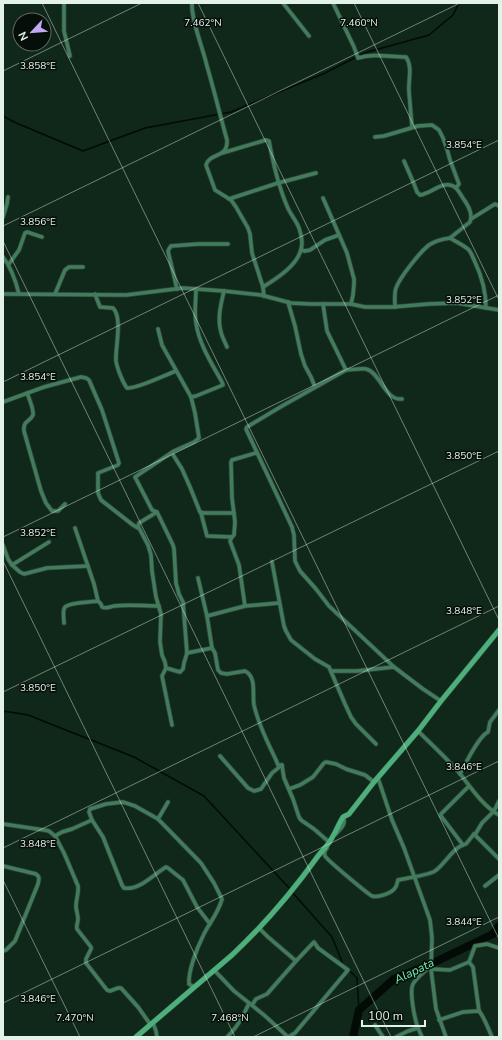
<svg xmlns="http://www.w3.org/2000/svg" width="502" height="1040" viewBox="0 0 502 1040" font-family="'Nunito Sans',sans-serif">
<style>
.lines{fill:none;stroke-linecap:round;stroke-linejoin:round}
.stream{stroke:#020b05;stroke-width:1.5}
.river{stroke:#020b05;stroke-width:8}
.minor-casing{stroke:#2e4437;stroke-width:5}
.secondary-casing{stroke:#2e4437;stroke-width:6}
.minor{stroke:#427c5c;stroke-width:3.5}
.secondary{stroke:#4daf7c;stroke-width:5}
.ticks{fill:none;stroke:#e3f2e9;stroke-width:1;stroke-opacity:0.45}
.labels{text-anchor:middle;stroke-width:3;stroke-linejoin:round;paint-order:stroke}
.water-label{font-size:12px;font-style:italic;fill:#76f4b1;stroke:#050e08}
.ticks-label{font-size:10px;text-anchor:middle;fill:#e3f2e9;stroke:#050e08;stroke-width:3;stroke-linejoin:round;paint-order:stroke}
</style>
<rect width="100%" height="100%" fill="#10281a"/>
<g class="lines">
<g class="stream">
<path d="M3 116 14 122 83 151 145 128 231 112 325 73 364 53 429 35 453 15 459 3"/>
<path d="M3 711 28 715 134 757 204 796 290 889"/>
<path d="M292 892 332 937 343 964 357 978 359 1010"/>
</g>
<path class="river" d="M353 1037 359 1010 394 979 433 963 493 934 499 926"/>
<defs>
<g id="minor">
<path d="M64 3V31L70 56"/>
<path d="M192 3C191 20 203 48 207 66 214 90 220 115 227 140 228 159 210 152 206 165L215 190 231 200 236 207 248 228 250 234 252 253 263 287 264 296"/>
<path d="M283 3 309 36"/>
<path d="M333 3 354 47 358 58C373 53 390 57 406 57 413 67 408 80 409 92 410 103 411 115 412 127"/>
<path d="M375 137 384 136 418 126 432 125 439 130 443 138 447 149 450 160 459 184 456 188"/>
<path d="M222 153 266 140 269 141C273 163 278 185 287 206 290 214 296 220 299 228 301 234 303 243 301 249 298 265 276 279 263 287"/>
<path d="M404 161 414 184 417 192 420 195C431 194 445 178 456 188 459 191 462 197 465 201 469 207 473 215 470 222L450 238"/>
<path d="M323 198 347 253 354 279V284L353 295 351 304"/>
<path d="M229 199 278 183 316 173"/>
<path d="M3 217 7 204 8 197"/>
<path d="M471 219 495 204 499 206"/>
<path d="M301 250 305 251 310 250 325 240 339 235"/>
<path d="M3 257C11 267 16 282 19 294"/>
<path d="M9 264 19 250 25 233 27 232 42 237"/>
<path d="M177 289 168 251 169 249 171 246 198 244H228"/>
<path d="M224 291C221 304 217 318 221 332 222 337 225 342 227 347"/>
<path d="M3 294 126 295 183 288 224 291 261 295 291 303 310 304H351L365 307H393L428 304 457 303 499 310"/>
<path d="M55 294 65 270 69 267H83"/>
<path d="M95 294 100 307 113 308C123 318 115 348 116 361 117 368 123 383 127 388 137 389 165 375 176 371"/>
<path d="M288 302 295 326 301 354 305 366 311 377 315 387"/>
<path d="M323 304 327 331 346 370C352 370 360 368 366 369 380 372 385 401 402 399"/>
<path d="M395 307C395 301 394 294 396 288 400 277 420 252 429 245 435 241 443 239 450 238 455 241 465 246 469 250 472 254 473 258 475 262 482 277 486 291 486 308"/>
<path d="M158 329 162 345 191 397 196 396 223 385 222 382C212 364 199 344 196 323 194 312 196 300 196 289"/>
<path d="M346 370 282 406 247 427 246 429 292 527 294 535 295 561 300 571 316 589 329 606 394 667"/>
<path d="M27 393C29 398 34 410 33 415 30 422 23 420 24 431L41 491 46 503 52 511H58L65 504"/>
<path d="M3 402 44 387 81 377 86 378 89 380 102 410 119 463 118 465 98 473V493L101 500 133 525 138 528"/>
<path d="M172 453 182 469 190 487 200 512 204 513H234"/>
<path d="M157 512 139 523 138 526 148 545 151 555 152 571 156 597 161 614 160 642 162 655 165 662 166 668 180 672 183 669 184 663 187 653 183 602 179 594 176 583 174 549 173 545 157 512 152 510 135 477 174 451 194 442 199 438 195 413 191 397"/>
<path d="M201 513 207 536 232 537 234 535 235 522 232 498 231 462 232 460 256 453"/>
<path d="M75 528 94 584 98 601 101 604 102 607C107 609 109 607 114 606 129 604 144 606 159 606"/>
<path d="M232 537 230 541 239 565 245 606"/>
<path d="M3 545 8 559 12 565 20 572 24 574 47 568 88 566"/>
<path d="M272 562 284 626 286 631 291 640 315 659 329 667 345 704 351 717 356 724 376 744"/>
<path d="M12 565 49 542"/>
<path d="M198 578 207 616"/>
<path d="M279 603 245 606 207 616 212 648 215 653 218 670 221 673 227 674 245 671C257 677 252 694 254 705 258 724 268 743 276 760L278 765H282L283 772 284 778 293 799 299 817 301 820 314 829 329 842"/>
<path d="M64 623C64 618 62 611 65 607 70 602 91 602 98 601"/>
<path d="M187 653 212 648"/>
<path d="M166 668 162 676 172 725"/>
<path d="M331 671H357L394 667 423 689 441 701"/>
<path d="M418 731C432 745 448 759 461 775 471 788 484 807 499 815"/>
<path d="M220 756 248 788 254 791 261 789 272 773 282 765"/>
<path d="M460 774C466 763 478 737 488 732L490 722 499 710"/>
<path d="M378 778 392 820 404 848 430 920 432 938 431 969 436 1009 446 1037"/>
<path d="M289 789 300 785 313 777 324 763 326 762 336 764 346 769 365 775 374 782"/>
<path d="M158 819 168 802"/>
<path d="M92 820 89 812 90 809 106 804 123 802 135 806 158 819 201 863 214 883 222 899C218 914 209 923 203 936 197 948 188 971 189 984L194 987"/>
<path d="M3 824 44 830 49 831 55 836 64 853 78 886C79 893 76 899 76 906 76 910 78 915 78 919 78 923 76 925 77 929L91 947V949L86 959V963L107 990 110 991 118 988H121L138 1007 150 1024"/>
<path d="M336 834C340 829 347 824 343 817"/>
<path d="M474 834 499 859"/>
<path d="M55 836 62 832 72 829 92 820 103 837 122 885 124 888C139 891 154 874 166 867L168 868 183 880 197 907 210 924"/>
<path d="M463 845 441 816V814L469 786"/>
<path d="M327 848C325 850 324 853 325 856 327 860 368 894 372 896 378 898 392 893 395 888 397 886 397 883 398 880 406 878 430 875 435 871 445 864 454 846 466 844L474 834 476 833 482 823 494 811 499 801"/>
<path d="M3 866 36 874C40 877 39 879 38 884L15 941 6 950 3 951"/>
<path d="M485 886 499 875"/>
<path d="M259 928 268 937 296 961"/>
<path d="M469 962 475 946 487 944 499 948"/>
<path d="M431 969 450 970 469 962 473 967 479 1011"/>
<path d="M214 970 234 991 264 1015 288 1037"/>
<path d="M252 1005 256 999 267 994 296 961 314 942 318 948 348 970 295 1033 288 1037"/>
<path d="M439 1020 463 1012 479 1011C483 1015 489 1030 492 1037"/>
<path d="M153 1023 156 1031 157 1037"/>
<path d="M375 1025 383 1037"/>
<path d="M418 1028 422 1037"/>
<path d="M227 1037C237 1028 244 1015 249 1003"/>
<path d="M396 1037 408 1031 418 1028C415 1020 409 992 413 984 417 977 425 971 431 966"/>
</g>
<path id="secondary" d="M136 1037 232 955C264 925 293 891 318 856 322 851 327 846 330 841 335 834 338 825 343 817L349 814 374 782 418 731 441 701 499 630"/>
</defs>
<use href="#minor" class="minor-casing"/>
<use href="#secondary" class="secondary-casing"/>
<use href="#minor" class="minor"/>
<use href="#secondary" class="secondary"/>
</g>
<path class="ticks" d="M42 3 499 939M198 3 499 620M354 3 499 300M3 71 142 3M3 226 460 3M3 241 391 1037M3 382 499 140M3 537 499 295M3 561 235 1037M3 692 499 451M3 848 499 606M3 880 80 1037M3 1003 499 761M253 1037 499 917"/>
<g class="labels">
<g class="water-label">
<text transform="translate(414 971) rotate(-26)" y="4">Alapata</text>
</g>
</g>
<g class="ticks-label">
<text x="203" y="26">7.462°N</text>
<text x="359" y="26">7.460°N</text>
<text x="38" y="69">3.858°E</text>
<text x="464" y="148">3.854°E</text>
<text x="38" y="225">3.856°E</text>
<text x="464" y="303">3.852°E</text>
<text x="38" y="380">3.854°E</text>
<text x="464" y="459">3.850°E</text>
<text x="38" y="536">3.852°E</text>
<text x="464" y="614">3.848°E</text>
<text x="38" y="691">3.850°E</text>
<text x="464" y="770">3.846°E</text>
<text x="38" y="847">3.848°E</text>
<text x="464" y="925">3.844°E</text>
<text x="38" y="1002">3.846°E</text>
<text x="75" y="1021">7.470°N</text>
<text x="230" y="1021">7.468°N</text>
</g>
<rect width="502" height="1040" fill="none" stroke="#e3f2e9" stroke-width="8"/>
<g transform="translate(32 32) rotate(244)"><circle r="19" fill="#050e08" stroke="#5e6962"/>
<path d="M0-3L7 15L0 10L-7 15Z" fill="#c3a7f2"/>
<text y="-6" font-size="11" font-weight="bold" text-anchor="middle" fill="#e3f2e9">N</text>
</g>
<path d="M362 1020v6h63v-6" fill="none" stroke="#e3f2e9" stroke-width="2"/>
<text x="368" y="1020" font-size="12" fill="#e3f2e9" stroke="#050e08" stroke-width="3" paint-order="stroke">100 m</text>
</svg>
